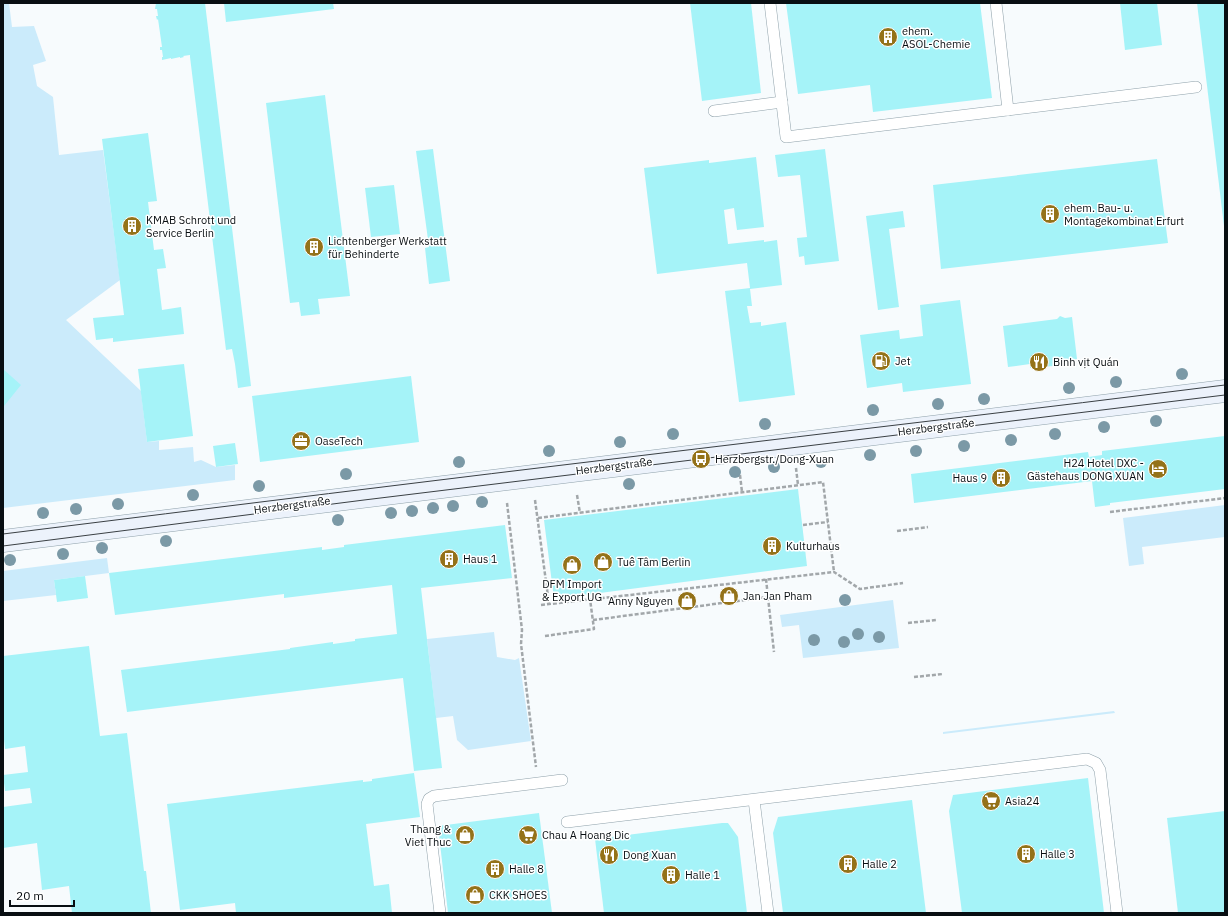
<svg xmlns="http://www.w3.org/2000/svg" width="1228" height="916" viewBox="0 0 1228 916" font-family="'IBM Plex Sans',sans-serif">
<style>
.green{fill:#cbebfb}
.building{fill:#a5f3f8}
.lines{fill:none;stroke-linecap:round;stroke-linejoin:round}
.lane-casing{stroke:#8fa1aa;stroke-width:12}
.secondary-casing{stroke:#8fa1aa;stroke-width:23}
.path{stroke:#a2a7aa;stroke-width:2.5;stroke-dasharray:4 2;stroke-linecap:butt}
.lane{stroke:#fff;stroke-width:11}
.secondary{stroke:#ecf2fb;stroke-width:22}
.tram{stroke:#3a4044;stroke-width:1}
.tree{fill:#7b99a6}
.labels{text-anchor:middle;stroke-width:3;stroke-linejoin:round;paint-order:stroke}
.poi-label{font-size:11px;fill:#080e12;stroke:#fff;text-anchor:start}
.street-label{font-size:11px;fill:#080e12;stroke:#fff}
</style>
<rect width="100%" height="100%" fill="#f7fbfd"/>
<g class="green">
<path d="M3 3H9L12 27 34 26 46 61 33 65 37 86 53 97 59 155 103 150 120 280 66 320 141 391 147 442 159 441V450L193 447 194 462 201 460 216 467 235 465V480L3 508Z"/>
<path d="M1225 505V537L1142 547 1144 564 1129 566 1123 518Z"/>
<path d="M107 558 109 573 54 580 56 595 3 601V571Z"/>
<path d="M893 600 899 648 803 658 799 625 782 627 780 615Z"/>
<path d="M494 632 497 657 515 660 519 658 531 741 468 750 457 740 453 716 436 718 427 639Z"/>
<path d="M1114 711 1115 713 943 734V732Z"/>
</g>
<g class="building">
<path d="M156 3H205L251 386 238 388 235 364 232 349 226 350 190 57V55L183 56 184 57 180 58V57L171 59V58L162 60V57H163L162 50H160V47H162L158 19 157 20 156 16H158L157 9H155Z"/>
<path d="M224 3H333L334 9 226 22Z"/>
<path d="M690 3H751L761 93 702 101Z"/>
<path d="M786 3H980L992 98 873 112 870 85 798 94Z"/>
<path d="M1120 3H1157L1162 45 1125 50Z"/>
<path d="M1197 3H1225V226H1224Z"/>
<path d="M325 95 350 296 318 299 320 314 301 316 299 302 290 303 266 103Z"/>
<path d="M148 133 157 201 148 202 154 250 163 249 166 268 157 269 162 310 181 307 184 334 113 342V338L96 340 93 318 124 315 102 139Z"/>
<path d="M433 149 450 281 429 284 425 248 429 247 416 151Z"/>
<path d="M825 149 839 261 805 265 804 256 799 257 797 238 807 237 800 175 778 177 775 155Z"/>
<path d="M756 157 764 227 737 230 734 208 724 210 728 244 764 240V242L777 240 782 285 750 289 752 306H747L750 323 761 322V326L786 322 795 395 739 402 725 291 750 288 747 263 657 274 644 168 709 160V163Z"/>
<path d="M1157 159 1168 243 941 269 933 185Z"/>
<path d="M394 185 400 234 371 237 365 188Z"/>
<path d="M903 211 905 227 889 229 899 307 878 310 866 216Z"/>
<path d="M960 300 971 384 903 392 902 383 867 388 860 335 899 330 900 339 923 336 920 305Z"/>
<path d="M1060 316 1065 318 1072 317 1077 359 1053 362V366L1030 368V364L1008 367 1003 326 1057 319Z"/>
<path d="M184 364 193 436 147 442 138 369Z"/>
<path d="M3 369 21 385 4 406 3 405Z"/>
<path d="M411 376 419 442 260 462 252 396Z"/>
<path d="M1225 436V489L1110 503V505L1095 507 1092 481 914 503 911 474 1088 452 1089 457 1095 456 1102 455V451Z"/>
<path d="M235 443 238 464 216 467 213 446Z"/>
<path d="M798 489 807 566 554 599 544 520Z"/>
<path d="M505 525 512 578 421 588 442 768 414 771 403 678 127 712 121 670 290 649V648L333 642V644L355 641V639L397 634 392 585 284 598V594L115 615 109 573 322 547V550L344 547V545Z"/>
<path d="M85 576 88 598 57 602 54 580Z"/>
<path d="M89 646 100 736 127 733 144 871H146L151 913H72L69 886 42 890 37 843 3 848V807L32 803 30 788 5 791 3 775 28 772 25 746 5 749 3 730V656Z"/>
<path d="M414 773 420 817 366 824 374 886 389 884 392 913H236L235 903 180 910 167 804 363 780V782L372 781V779Z"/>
<path d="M1088 778 1104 913H962L949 811 953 795Z"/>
<path d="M912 800 926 913H783L773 833 778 817Z"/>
<path d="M1225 811V913H1178L1167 818Z"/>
<path d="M539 813 552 913H448L438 826Z"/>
<path d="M722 823H728L738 837 747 913H604L595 839Z"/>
</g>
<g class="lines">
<defs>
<g id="lane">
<path d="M770 3 786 137 1196 87"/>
<path d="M996 3 1008 110"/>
<path d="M714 111 782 102"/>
<path d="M754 800 768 913"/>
<path d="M567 822 1087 759 1096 763 1100 770 1117 913"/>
<path d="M440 913 427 804 429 799 434 796 562 780"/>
</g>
<path id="secondary" d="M3 541 1225 391"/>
</defs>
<use href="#lane" class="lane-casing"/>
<use href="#secondary" class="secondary-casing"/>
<g class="path">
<path d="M796 468 798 485"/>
<path d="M740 475 742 492"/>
<path d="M577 495 580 513"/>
<path d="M535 500 549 604"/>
<path d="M507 503 522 630 521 644 536 767"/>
<path d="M1110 512 1225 498"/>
<path d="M538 518 823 482 834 572"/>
<path d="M803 525 828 522"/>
<path d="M897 531 928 527"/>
<path d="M766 579 774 652"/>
<path d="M541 605 834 572 860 589 903 583"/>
<path d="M593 620 768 597"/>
<path d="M908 623 936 620"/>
<path d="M545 636 594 629 590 599"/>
<path d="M914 677 943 674"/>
</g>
<use href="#lane" class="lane"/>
<use href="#secondary" class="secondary"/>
<g class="tram">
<path d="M3 534C220 507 437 480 654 454 844 431 1035 409 1225 385"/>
<path d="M3 546 364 500 1225 395"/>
</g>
</g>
<g class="tree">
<circle cx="1182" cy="374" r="6"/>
<circle cx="1116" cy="382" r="6"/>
<circle cx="1069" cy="388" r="6"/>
<circle cx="984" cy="399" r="6"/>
<circle cx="938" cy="404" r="6"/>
<circle cx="873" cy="410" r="6"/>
<circle cx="1156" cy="421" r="6"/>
<circle cx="765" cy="424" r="6"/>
<circle cx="1104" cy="427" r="6"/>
<circle cx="673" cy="434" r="6"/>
<circle cx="1055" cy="434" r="6"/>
<circle cx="1011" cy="440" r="6"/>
<circle cx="620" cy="442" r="6"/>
<circle cx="964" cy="446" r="6"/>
<circle cx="549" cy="451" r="6"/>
<circle cx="916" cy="451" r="6"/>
<circle cx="870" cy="455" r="6"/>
<circle cx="459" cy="462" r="6"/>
<circle cx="821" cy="462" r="6"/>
<circle cx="774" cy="467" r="6"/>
<circle cx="735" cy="472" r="6"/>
<circle cx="346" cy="474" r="6"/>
<circle cx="629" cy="484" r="6"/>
<circle cx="259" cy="486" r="6"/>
<circle cx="193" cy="495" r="6"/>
<circle cx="482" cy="502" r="6"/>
<circle cx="118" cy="504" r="6"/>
<circle cx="453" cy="506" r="6"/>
<circle cx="433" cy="508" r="6"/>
<circle cx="76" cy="509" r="6"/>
<circle cx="412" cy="511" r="6"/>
<circle cx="43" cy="513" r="6"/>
<circle cx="391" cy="513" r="6"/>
<circle cx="338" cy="520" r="6"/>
<circle cx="166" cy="541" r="6"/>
<circle cx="102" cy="548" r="6"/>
<circle cx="63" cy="554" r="6"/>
<circle cx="10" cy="560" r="6"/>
<circle cx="845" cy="600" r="6"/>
<circle cx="858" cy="634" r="6"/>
<circle cx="879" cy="637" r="6"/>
<circle cx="814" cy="640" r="6"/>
<circle cx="844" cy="642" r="6"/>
</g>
<defs>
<symbol id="building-disc" viewBox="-11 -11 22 22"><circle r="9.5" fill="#947219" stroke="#fff"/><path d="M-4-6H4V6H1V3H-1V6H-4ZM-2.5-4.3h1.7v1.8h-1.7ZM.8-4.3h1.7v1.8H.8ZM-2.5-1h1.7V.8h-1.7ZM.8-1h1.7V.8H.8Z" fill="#fff"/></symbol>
<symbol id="fuel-disc" viewBox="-11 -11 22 22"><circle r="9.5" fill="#947219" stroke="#fff"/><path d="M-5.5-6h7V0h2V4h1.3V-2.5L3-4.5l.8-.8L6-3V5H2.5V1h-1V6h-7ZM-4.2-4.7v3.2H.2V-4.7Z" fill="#fff"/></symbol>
<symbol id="restaurant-disc" viewBox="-11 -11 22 22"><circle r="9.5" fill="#947219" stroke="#fff"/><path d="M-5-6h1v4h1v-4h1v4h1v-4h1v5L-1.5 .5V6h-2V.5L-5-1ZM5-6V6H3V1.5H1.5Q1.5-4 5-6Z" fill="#fff"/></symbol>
<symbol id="office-disc" viewBox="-11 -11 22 22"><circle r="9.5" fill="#947219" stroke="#fff"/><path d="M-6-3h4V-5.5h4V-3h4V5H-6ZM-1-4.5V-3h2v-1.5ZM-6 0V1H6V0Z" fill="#fff"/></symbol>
<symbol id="bus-disc" viewBox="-11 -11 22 22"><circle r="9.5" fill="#947219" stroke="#fff"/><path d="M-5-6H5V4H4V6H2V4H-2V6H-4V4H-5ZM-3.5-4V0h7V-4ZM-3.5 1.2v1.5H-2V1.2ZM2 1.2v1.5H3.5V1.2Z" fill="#fff"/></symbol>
<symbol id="hotel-disc" viewBox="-11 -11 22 22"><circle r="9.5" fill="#947219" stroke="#fff"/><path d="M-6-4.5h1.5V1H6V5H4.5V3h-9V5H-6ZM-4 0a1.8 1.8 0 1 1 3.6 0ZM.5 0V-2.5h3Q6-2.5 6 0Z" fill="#fff"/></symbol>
<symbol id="shop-disc" viewBox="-11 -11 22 22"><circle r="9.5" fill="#947219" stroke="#fff"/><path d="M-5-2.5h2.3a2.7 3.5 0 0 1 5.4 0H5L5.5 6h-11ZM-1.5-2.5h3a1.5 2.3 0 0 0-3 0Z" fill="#fff"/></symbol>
<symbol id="supermarket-disc" viewBox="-11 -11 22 22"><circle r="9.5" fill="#947219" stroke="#fff"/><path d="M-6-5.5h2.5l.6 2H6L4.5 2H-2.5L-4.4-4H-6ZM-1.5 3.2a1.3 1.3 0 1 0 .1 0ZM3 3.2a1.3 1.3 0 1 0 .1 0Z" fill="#fff"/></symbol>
</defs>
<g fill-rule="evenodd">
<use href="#building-disc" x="877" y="26" width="22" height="22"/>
<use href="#building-disc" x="1039" y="203" width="22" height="22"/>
<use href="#building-disc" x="121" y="215" width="22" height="22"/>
<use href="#building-disc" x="303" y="236" width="22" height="22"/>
<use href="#fuel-disc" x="870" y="350" width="22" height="22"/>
<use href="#restaurant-disc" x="1028" y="351" width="22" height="22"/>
<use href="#office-disc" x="290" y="430" width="22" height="22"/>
<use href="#bus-disc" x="690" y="448" width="22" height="22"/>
<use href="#hotel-disc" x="1147" y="458" width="22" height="22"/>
<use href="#building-disc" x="990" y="467" width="22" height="22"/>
<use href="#building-disc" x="761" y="535" width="22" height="22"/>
<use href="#building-disc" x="438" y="548" width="22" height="22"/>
<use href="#shop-disc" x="592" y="551" width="22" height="22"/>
<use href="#shop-disc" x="561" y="554" width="22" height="22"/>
<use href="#shop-disc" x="718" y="585" width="22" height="22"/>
<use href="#shop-disc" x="676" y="590" width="22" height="22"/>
<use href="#supermarket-disc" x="980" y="790" width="22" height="22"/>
<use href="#shop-disc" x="454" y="824" width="22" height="22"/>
<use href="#supermarket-disc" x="517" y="824" width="22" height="22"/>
<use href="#building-disc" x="1015" y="843" width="22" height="22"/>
<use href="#restaurant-disc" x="598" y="844" width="22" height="22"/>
<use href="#building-disc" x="837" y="853" width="22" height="22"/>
<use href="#building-disc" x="484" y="858" width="22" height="22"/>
<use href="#building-disc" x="660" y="864" width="22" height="22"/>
<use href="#shop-disc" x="464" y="884" width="22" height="22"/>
</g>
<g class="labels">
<g class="poi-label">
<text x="902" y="35">ehem.<tspan x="902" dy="13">ASOL-Chemie</tspan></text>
<text x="1064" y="212">ehem. Bau- u.<tspan x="1064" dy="13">Montagekombinat Erfurt</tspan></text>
<text x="146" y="224">KMAB Schrott und<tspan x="146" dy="13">Service Berlin</tspan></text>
<text x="328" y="245">Lichtenberger Werkstatt<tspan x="328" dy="13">für Behinderte</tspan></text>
<text x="895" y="365">Jet</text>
<text x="1053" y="366">Binh vịt Quán</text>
<text x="315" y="445">OaseTech</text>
<text x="715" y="463">Herzbergstr./Dong-Xuan</text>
<text x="1144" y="467" text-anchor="end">H24 Hotel DXC -<tspan x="1144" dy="13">Gästehaus DONG XUAN</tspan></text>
<text x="987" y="482" text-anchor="end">Haus 9</text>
<text x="786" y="550">Kulturhaus</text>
<text x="463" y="563">Haus 1</text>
<text x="617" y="566">Tuê Tâm Berlin</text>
<text x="572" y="588" text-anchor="middle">DFM Import<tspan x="572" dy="13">&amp; Export UG</tspan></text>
<text x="743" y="600">Jan Jan Pham</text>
<text x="673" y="605" text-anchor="end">Anny Nguyen</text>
<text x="1005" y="805">Asia24</text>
<text x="451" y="833" text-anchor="end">Thang &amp;<tspan x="451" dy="13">Viet Thuc</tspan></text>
<text x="542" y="839">Chau A Hoang Dic</text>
<text x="1040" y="858">Halle 3</text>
<text x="623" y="859">Dong Xuan</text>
<text x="862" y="868">Halle 2</text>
<text x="509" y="873">Halle 8</text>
<text x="685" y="879">Halle 1</text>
<text x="489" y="899">CKK SHOES</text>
</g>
<g class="street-label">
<text transform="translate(936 427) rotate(-7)" y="4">Herzbergstraße</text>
<text transform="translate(614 466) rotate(-7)" y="4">Herzbergstraße</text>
<text transform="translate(292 505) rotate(-7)" y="4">Herzbergstraße</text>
</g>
</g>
<rect width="1228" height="916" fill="none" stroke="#080e12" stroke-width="8"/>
<path d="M10 900v6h64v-6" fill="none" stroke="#080e12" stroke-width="2"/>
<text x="16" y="900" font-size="12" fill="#080e12" stroke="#ffffff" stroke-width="3" paint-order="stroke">20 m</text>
</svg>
